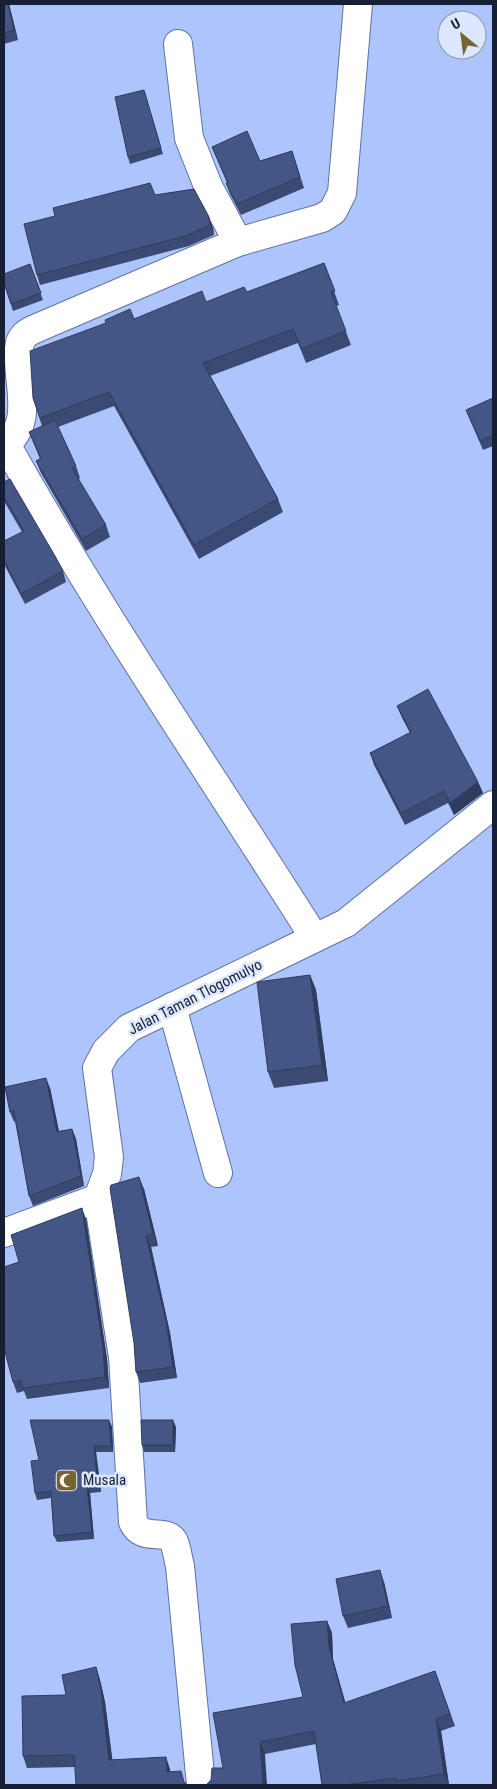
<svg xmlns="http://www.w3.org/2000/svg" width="497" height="1789" viewBox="0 0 497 1789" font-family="'Roboto Condensed',sans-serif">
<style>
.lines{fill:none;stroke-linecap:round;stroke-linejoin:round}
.minor-casing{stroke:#5e71a4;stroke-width:30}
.minor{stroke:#fff;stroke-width:28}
.wall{fill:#3a4a73}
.shaded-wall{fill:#303c5e}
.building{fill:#445686;stroke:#303c5e}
.labels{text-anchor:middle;stroke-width:5;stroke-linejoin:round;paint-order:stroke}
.street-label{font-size:15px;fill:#171f34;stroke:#dce6fd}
.poi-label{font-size:15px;fill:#171f34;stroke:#dce6fd;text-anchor:start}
</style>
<rect width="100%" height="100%" fill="#aec4fc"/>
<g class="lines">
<defs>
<g id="minor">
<path d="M178 44 189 138 208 186 238 242"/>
<path d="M6 444C100 613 211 774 314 937"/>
<path d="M4 445C33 425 19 388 19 358 19 350 18 342 24 336 27 332 33 330 37 328L238 242 322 218 333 211 342 193 358 4"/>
<path d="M172 1007 218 1173"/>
<path d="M98 1198 123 1357 133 1522C142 1543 167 1527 174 1542 177 1549 178 1559 180 1566L201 1785"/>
<path d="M4 1233 98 1198 107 1174 109 1157 97 1068 106 1051 129 1028 346 923 493 805"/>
</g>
</defs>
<use href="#minor" class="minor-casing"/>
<use href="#minor" class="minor"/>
</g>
<g class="wall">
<path d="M4 4H9L18 40 4 44Z"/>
<path d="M144 90 163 154 130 164 128 157Z"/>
<path d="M212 147 260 161 292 151 304 188 241 215 230 194 226 183H227Z"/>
<path d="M194 189 213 228 214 235 189 246 40 285 37 275 155 195Z"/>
<path d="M324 263 339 305 336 306 351 345 306 363 298 343 210 376 278 499 283 512 199 559 114 406 58 427 76 466 80 478 78 479 106 525 110 537 86 551 41 473 36 461 40 459 29 432 42 426 33 398 134 319 247 292Z"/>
<path d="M30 264 43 300 13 311 4 283Z"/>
<path d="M493 398V446L483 450 466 410Z"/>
<path d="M4 482 63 571 66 582 25 604 4 564V541L22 532 4 501Z"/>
<path d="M397 706 478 782 483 793 454 815 448 803 405 825 374 765 370 753 410 733 402 718Z"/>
<path d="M310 975 316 990 328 1081 274 1088 268 1072Z"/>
<path d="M50 1088 59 1131 72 1129 76 1139 84 1186 33 1206 29 1196 15 1121 14 1122 10 1112Z"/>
<path d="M144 1189 158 1246 151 1247 170 1333 177 1378 140 1383 136 1372Z"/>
<path d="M86 1219 107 1359 109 1388 27 1399 24 1391 17 1393 13 1382 19 1262Z"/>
<path d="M109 1420 112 1427 113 1452H96L101 1492 90 1493 94 1539 57 1542 54 1536 51 1498 37 1500 35 1493 39 1460Z"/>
<path d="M176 1427 175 1452H144L142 1445Z"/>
<path d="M384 1582 392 1618 348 1628 343 1616Z"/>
<path d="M327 1621 332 1633 333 1659 345 1703 435 1671 455 1726 441 1731 449 1785H322L316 1744 265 1754 223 1768 303 1697Z"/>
<path d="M96 1667 100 1680 105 1702 112 1760 170 1769V1771L185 1783 75 1767 27 1768 23 1756 66 1695Z"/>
</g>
<g class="shaded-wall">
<path d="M8 4H9L18 40 14 30Z"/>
<path d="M209 217 213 228 214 235 210 225Z"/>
<path d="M478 782 483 793 454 815 450 803Z"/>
<path d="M310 975 316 990 328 1081 322 1065Z"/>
<path d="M46 1078 50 1088 61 1142 57 1132Z"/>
<path d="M72 1129 76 1139 84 1186 81 1176Z"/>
<path d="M139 1177 144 1189 158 1246 153 1234Z"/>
<path d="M82 1208 86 1219 107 1359 109 1388 105 1377Z"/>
<path d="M146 1236 151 1247 170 1333 177 1378 173 1367Z"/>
<path d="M109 1420 112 1427 113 1452 111 1446Z"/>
<path d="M173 1420 176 1427 175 1452 173 1445Z"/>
<path d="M94 1446 96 1452 101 1492 98 1485Z"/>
<path d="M87 1487 90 1493 94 1539 92 1532Z"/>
<path d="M380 1570 384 1582 392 1618 388 1606Z"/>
<path d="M327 1621 332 1633 333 1659 349 1715 344 1703 329 1647Z"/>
<path d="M96 1667 100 1680 105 1702 114 1772 109 1760Z"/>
<path d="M436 1719 441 1731 449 1785 444 1774Z"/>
<path d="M260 1742 265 1754 267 1785H263Z"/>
<path d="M166 1757 170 1769 171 1784 167 1772Z"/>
</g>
<g class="building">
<path d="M4 4H8L14 30 4 33Z"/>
<path d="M144 90 161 148 128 157 115 97Z"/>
<path d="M247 131 260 161 292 151 300 177 237 204 226 183H228L212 147Z"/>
<path d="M150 183 155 195 194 189 209 217 210 225 185 236 37 275 24 224 55 216 53 208Z"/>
<path d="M324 263 335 291 331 292 346 331 301 349 293 329 203 363 278 499 194 545 109 392 40 418 33 398 30 351 106 323 105 320 130 309 134 319 202 291 206 302 244 287 247 292Z"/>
<path d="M30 264 41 293 11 304 4 283V274Z"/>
<path d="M493 398V435L480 441 466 410Z"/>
<path d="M55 420 76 466 72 468 106 525 82 539 36 461 41 458 29 432Z"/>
<path d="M10 479 55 556 63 571 21 594 4 560V541L24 531 4 497V482Z"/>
<path d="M428 689 478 782 450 803 444 791 401 813 370 753 411 732 397 706Z"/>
<path d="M310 975 322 1065 268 1072 257 982Z"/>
<path d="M46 1078 57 1132 72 1129 81 1176 29 1196 14 1111 10 1112 5 1087Z"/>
<path d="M139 1177 153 1234 146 1236 166 1321 173 1367 136 1372 134 1343 110 1188 111 1185Z"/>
<path d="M82 1208 103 1348 105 1377 23 1388 21 1380 13 1382 4 1348V1267L19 1262 11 1235Z"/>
<path d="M30 1420H109L111 1446H94L98 1485 87 1487 92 1532 54 1536 51 1491 35 1493 31 1461 39 1460Z"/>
<path d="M141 1420H173V1445H142Z"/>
<path d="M380 1570 388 1606 343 1616 336 1579Z"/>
<path d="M327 1621 329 1647 344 1703 435 1671 450 1714 436 1719 444 1774 396 1781V1778L345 1785H322L314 1731 260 1742 263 1785H206L211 1780 212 1768H223L213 1713 303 1697 295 1665 291 1624Z"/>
<path d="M96 1667 101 1689 109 1760 166 1757 167 1772 181 1771 184 1782 188 1785H76L74 1755 23 1756 22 1696 66 1695 62 1675Z"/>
</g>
<defs>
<symbol id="mosque-square" viewBox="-11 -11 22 22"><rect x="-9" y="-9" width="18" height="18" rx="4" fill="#776332" stroke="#dce6fd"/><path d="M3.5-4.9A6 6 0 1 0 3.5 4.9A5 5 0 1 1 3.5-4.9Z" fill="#fff"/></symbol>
</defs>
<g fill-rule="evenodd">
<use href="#mosque-square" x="54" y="1468" width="25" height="25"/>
</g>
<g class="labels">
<g class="street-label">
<text transform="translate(195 997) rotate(-27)" y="5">Jalan Taman Tlogomulyo</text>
</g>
<g class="poi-label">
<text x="83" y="1485">Musala</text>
</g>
</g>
<rect width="497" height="1789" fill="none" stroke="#171f34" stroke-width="10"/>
<g transform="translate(462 35) rotate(331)"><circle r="24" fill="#dce6fd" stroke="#8d96ad"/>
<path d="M0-4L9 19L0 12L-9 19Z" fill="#776332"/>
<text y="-8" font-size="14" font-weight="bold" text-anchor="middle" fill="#171f34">U</text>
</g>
</svg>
